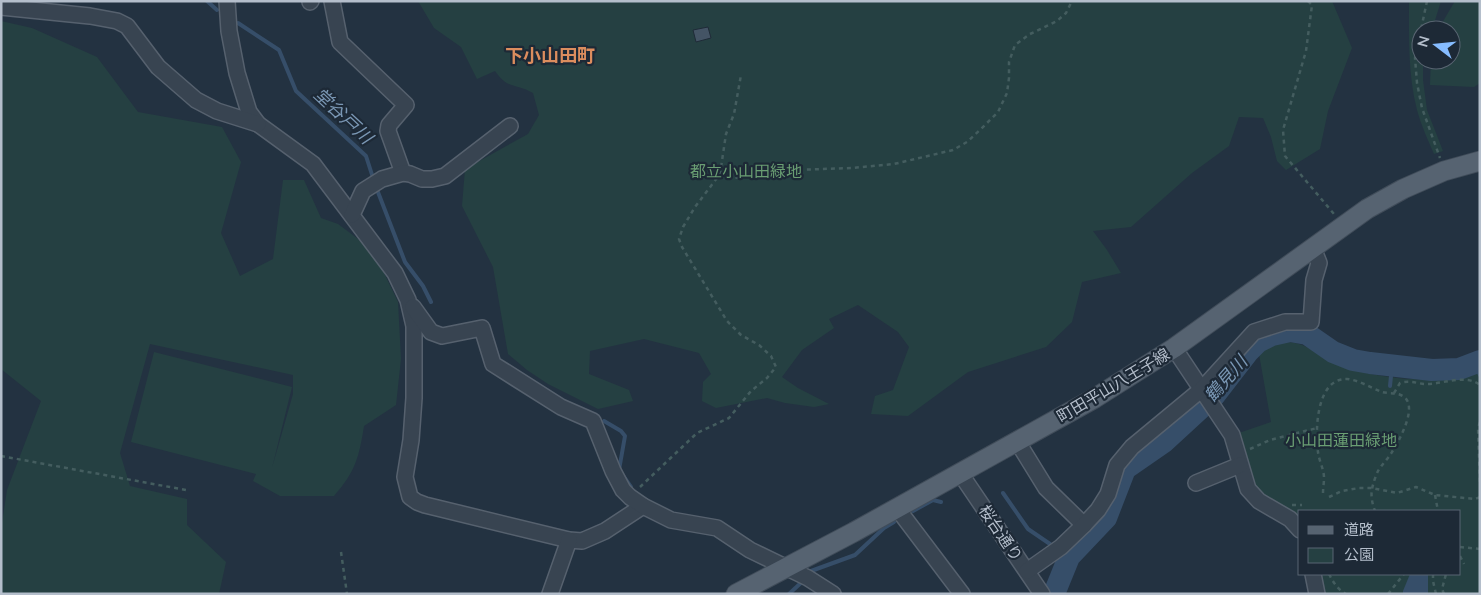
<svg xmlns="http://www.w3.org/2000/svg" width="1481" height="595" viewBox="0 0 1481 595" font-family="Lato,'Noto Sans JP',sans-serif">
<style>
.green{fill:#254042}
.water{fill:#364e69}
.lines{fill:none;stroke-linecap:round;stroke-linejoin:round}
.stream{stroke:#364e69;stroke-width:4}
.river{stroke:#364e69;stroke-width:22}
.building{fill:#445465;stroke:#1f2b38}
.minor-casing{stroke:#56616e;stroke-width:18}
.major-casing{stroke:#414d5a;stroke-width:21}
.path{stroke:#445d5f;stroke-width:2.5;stroke-dasharray:4 4;stroke-linecap:butt}
.minor{stroke:#384451;stroke-width:15}
.major{stroke:#566371;stroke-width:19}
.labels{text-anchor:middle;stroke-width:4.5;stroke-linejoin:round;paint-order:stroke}
.park-label{font-size:16px;fill:#6a9e73;stroke:#1d2936}
.street-label{font-size:16px;fill:#b4becb;stroke:#1d2936}
.neighbourhood-label{font-size:18px;font-weight:bold;fill:#dc8d5e;stroke:#1d2936}
.water-label{font-size:18px;font-style:italic;fill:#7a97b4;stroke:#1d2936}
</style>
<rect width="100%" height="100%" fill="#233241"/>
<g class="green">
<path d="M418 1H1332L1352 48 1328 111 1320 149 1286 170 1277 161 1271 137 1263 118 1239 117 1229 146 1192 173 1131 227 1093 231 1107 250 1121 273 1082 282 1072 322 1046 347 968 372 908 416 871 414 875 396 893 390 909 347 898 332 858 305 829 319 834 328 802 350 782 377 798 388 829 404 814 407 785 403 767 398 716 408 702 401 703 382 711 374 699 353 644 339 590 351 589 374 629 390 633 401 598 409 548 384 527 370 508 354 493 267 462 206 465 169 528 134 539 115 533 93C516 83 508 90 495 71L477 79 461 47 434 28Z"/>
<path d="M1409 1H1441L1432 30H1421V60H1423V80L1427 110 1443 151 1434 154C1428 140 1421 125 1417 110 1408 75 1409 38 1409 1Z"/>
<path d="M1455 1H1480V83L1474 87 1430 85 1431 60H1451V30H1438Z"/>
<path d="M1 21 32 28 97 57 138 112 222 127 241 162 221 233 240 276 273 259 283 180H304L321 218 338 224 373 250 398 302 401 359 396 405 364 426C359 458 355 472 334 496H280L253 481 256 474 131 442 154 352 292 387 272 468 293 394V375L150 344 120 453 130 486 187 499V525L226 562 219 594H1V529L7 490 41 401 1 369Z"/>
<path d="M1281 342C1308 341 1315 355 1337 364 1374 379 1443 387 1480 369V594H1322L1319 574H1460V511H1300V520L1258 494 1254 487 1236 434 1271 422 1259 354 1265 349Z"/>
</g>
<path class="water" d="M1410 574H1428V594H1403V591Z"/>
<g class="lines">
<g class="stream">
<path d="M207 1 217 10"/>
<path d="M238 23 279 50 296 91 366 156 374 181"/>
<path d="M376 187 405 262 423 286 431 302"/>
<path d="M1475 363 1480 375"/>
<path d="M1390 386 1392 366"/>
<path d="M604 421 621 431 625 436 619 470 631 487"/>
<path d="M1003 493 1028 529 1050 544"/>
<path d="M913 511 933 500 941 502"/>
<path d="M1064 554 1069 557"/>
<path d="M808 571H811L855 555 884 528 894 522"/>
<path d="M789 594 804 580"/>
</g>
<path class="river" d="M1054 594 1069 557 1106 518 1125 469 1164 442 1214 396 1248 352 1258 342 1272 335 1290 331 1307 334 1333 352 1353 360 1370 363 1432 370 1459 369 1480 361"/>
</g>
<path class="building" d="M708 27 711 38 696 42 693 30Z"/>
<g class="lines">
<defs>
<g id="minor">
<path d="M227 1 229 31 237 73 249 112 258 124 313 164 395 273 408 300 414 326V398L411 440 405 477 410 497 417 502 425 505 569 540 582 541 605 531 643 506"/>
<path d="M332 1 340 42 406 105 389 125 388 131 403 173"/>
<path d="M310 2 311 1"/>
<path d="M1 7 90 16 117 21 127 26 158 67 196 100 217 111 258 124"/>
<path d="M352 215 363 191 382 179 403 173 410 174 422 179H432L445 176 510 126"/>
<path d="M413 307 431 332 442 336 482 328 493 364 561 407 593 421 613 471 623 490 630 497 643 506 671 520 717 528 750 550 808 578 833 594"/>
<path d="M1174 348 1232 435 1248 489 1259 501 1290 519 1300 530"/>
<path d="M1017 441 1046 488 1084 525"/>
<path d="M960 473 1042 594"/>
<path d="M1196 483 1240 465"/>
<path d="M897 508 962 594"/>
<path d="M1027 571 1061 547 1084 525 1098 510 1108 494 1117 465 1132 447 1202 389 1254 332 1285 322H1311L1314 280 1319 263 1313 248"/>
<path d="M1313 574 1317 594"/>
<path d="M550 594 569 540"/>
</g>
<path id="major" d="M736 594 854 532 1095 398 1174 348 1367 209 1403 189 1444 171 1480 161"/>
</defs>
<use href="#minor" class="minor-casing"/>
<use href="#major" class="major-casing"/>
<g class="path">
<path d="M1308 1 1312 5 1306 51 1283 130 1285 156 1334 214"/>
<path d="M1427 1 1415 58 1417 83 1422 108 1440 158"/>
<path d="M720 174 734 178 795 170 851 168 894 164 953 150 967 142 981 129 998 112 1007 93 1009 78V62L1015 45 1030 34 1057 21 1066 13 1072 1"/>
<path d="M1394 393 1400 383C1409 380 1416 383 1424 384 1442 385 1464 373 1480 385"/>
<path d="M1480 422 1478 428 1480 485"/>
<path d="M1250 449 1270 440 1317 428"/>
<path d="M1 456 186 490"/>
<path d="M640 487 697 433 729 418 751 391 767 378 776 367 771 356 759 345 741 335 727 321 682 247 679 239 683 227 695 207 720 174 726 134 734 114 741 75"/>
<path d="M1323 493C1323 488 1324 483 1324 478 1324 469 1319 461 1318 452 1315 431 1316 378 1347 379 1359 380 1371 388 1382 392 1389 394 1398 392 1404 397 1418 407 1399 441 1392 452 1388 459 1382 464 1378 471 1376 475 1374 481 1373 485 1370 494 1372 503 1375 511"/>
<path d="M1435 495 1438 511"/>
<path d="M1329 497 1342 491 1359 488H1372L1397 493 1416 487 1435 495 1475 499 1480 497"/>
<path d="M1292 505H1302"/>
<path d="M1460 547 1480 549"/>
<path d="M341 552 347 594"/>
<path d="M1460 556 1464 564"/>
<path d="M1329 574C1333 582 1338 590 1346 594"/>
<path d="M1433 574V581L1436 594"/>
<path d="M1388 594 1404 574"/>
<path d="M1444 594 1442 589 1446 574"/>
</g>
<use href="#minor" class="minor"/>
<use href="#major" class="major"/>
</g>
<g class="labels">
<g class="park-label">
<text x="746" y="177">都立小山田緑地</text>
<text x="1341" y="446">小山田蓮田緑地</text>
</g>
<g class="street-label">
<text transform="translate(1113 385) rotate(-31)" y="6">町田平山八王子線</text>
<text transform="translate(1001 533) rotate(56)" y="6">桜台通り</text>
</g>
<g class="neighbourhood-label">
<text x="550" y="62">下小山田町</text>
</g>
<g class="water-label">
<text transform="translate(343 116) rotate(43)" y="6">堂谷戸川</text>
<text transform="translate(1226 379) rotate(-49)" y="6">鶴見川</text>
</g>
</g>
<rect width="1481" height="595" fill="none" stroke="#b4becb" stroke-width="5"/>
<rect x="1298" y="510" width="162" height="65" fill="#1d2936" stroke="#596572"/>
<rect x="1308" y="526" width="25" height="8" fill="#566371" stroke="#596572"/>
<text x="1344" y="535" font-size="15" fill="#b4becb">道路</text>
<rect x="1308" y="548" width="25" height="15" fill="#254042" stroke="#596572"/>
<text x="1344" y="560" font-size="15" fill="#b4becb">公園</text>
<g transform="translate(1436 45) rotate(286)"><circle r="24" fill="#1d2936" stroke="#596572"/>
<path d="M0-4L9 19L0 12L-9 19Z" fill="#86bcff"/>
<text y="-8" font-size="14" font-weight="bold" text-anchor="middle" fill="#b4becb">N</text>
</g>
</svg>
